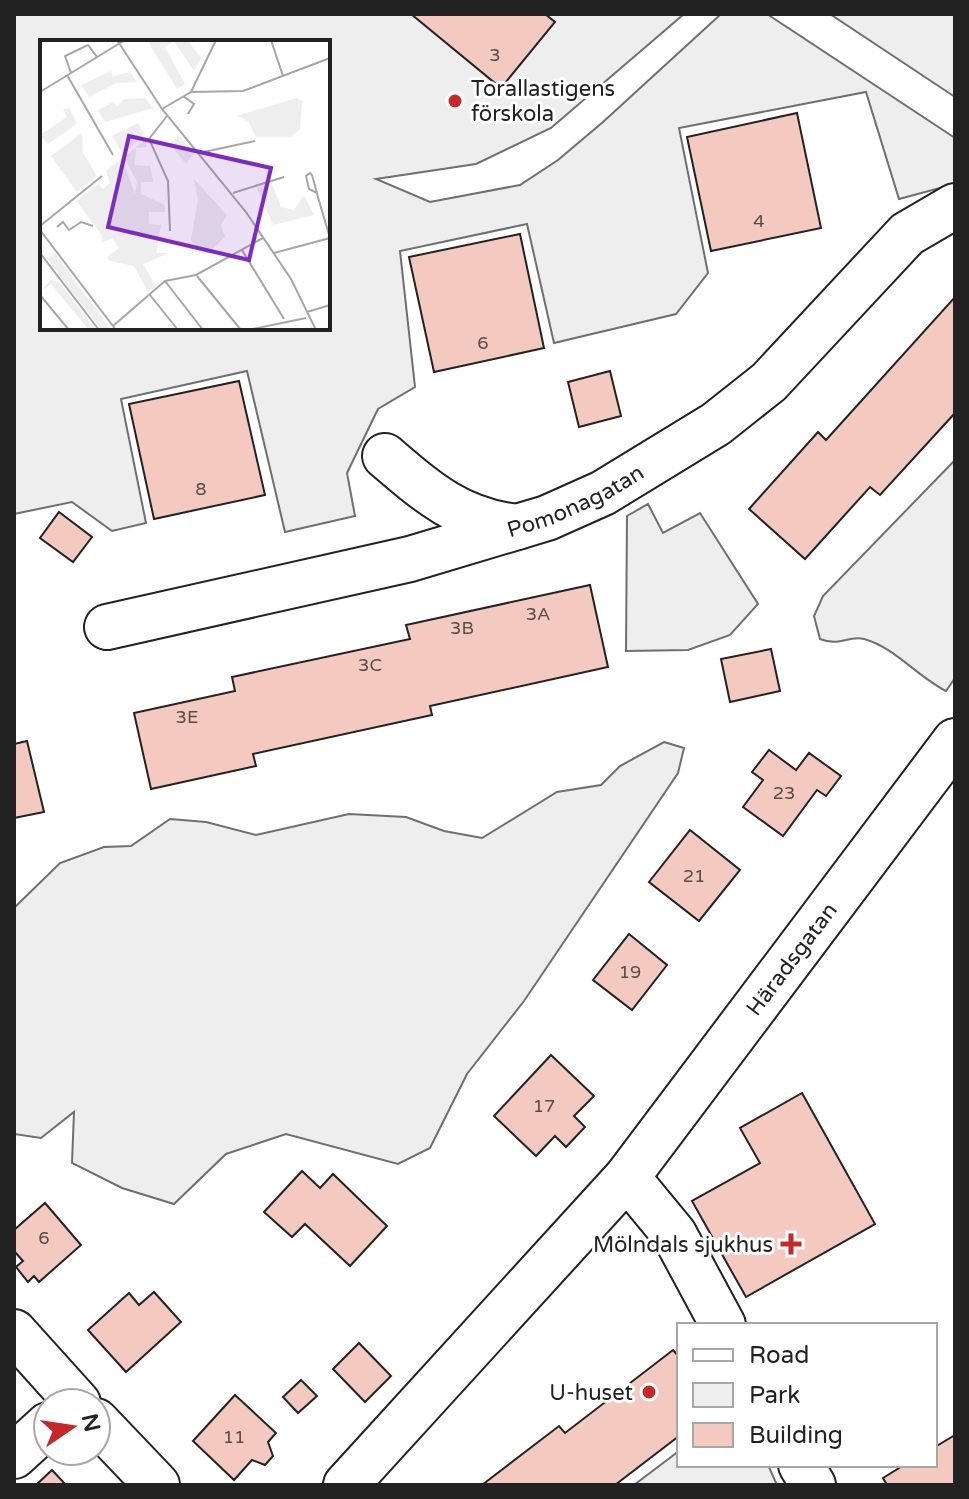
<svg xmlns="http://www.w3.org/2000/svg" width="969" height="1499" viewBox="0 0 969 1499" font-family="'Varela Round',sans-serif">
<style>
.green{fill:#eee;stroke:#6f6f6f;stroke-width:2;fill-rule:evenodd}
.building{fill:#f3c9c0;stroke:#222;stroke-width:2}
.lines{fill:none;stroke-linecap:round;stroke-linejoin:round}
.minor-casing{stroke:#222;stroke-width:48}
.minor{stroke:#fff;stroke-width:44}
.poi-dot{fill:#c62828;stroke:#fff;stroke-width:3}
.labels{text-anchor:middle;stroke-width:6;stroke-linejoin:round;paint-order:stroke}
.number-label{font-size:18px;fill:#564c4a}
.poi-label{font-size:22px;fill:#222;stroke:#fff;text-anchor:end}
.street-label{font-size:22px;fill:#222;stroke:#fff}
.inset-road{fill:none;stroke:#a7a7a7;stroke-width:2}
.view{fill:#7b2cbf;fill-opacity:0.15;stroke:#7b2cbf;stroke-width:4}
.inset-edge{fill:none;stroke:#222;stroke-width:4}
</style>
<rect width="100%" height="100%" fill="#fff"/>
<g class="green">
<path d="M14 14H684L551 128 476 164 376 179 430 202 520 185 558 160 603 122 721 14H767L955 138V184L899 199 866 92 679 128 708 273 676 314 554 343 527 224 400 251 415 387 378 409 347 473 355 516 285 532 247 371 121 399 146 523 112 531 72 502 14 514ZM42 42H328V328H42Z"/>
<path d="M830 14H955V97Z"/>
<path d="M955 460V678L946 691C918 677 894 647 864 639 848 635 840 647 820 639L814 616 823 596Z"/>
<path d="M648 504 663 533 700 513 758 604 730 635 688 650 626 651 627 516Z"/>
<path d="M664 742 684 748 678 773 524 1001 467 1074 430 1148 398 1164 286 1134 226 1154 174 1204 122 1188 72 1163 74 1112 41 1138 14 1134V908L60 863 104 847 131 846 170 819 206 822 256 835 349 814 406 817 444 831 482 838 557 792 601 785 620 766Z"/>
<path d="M679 1451V1465H768L777 1485H634Z"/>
</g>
<g class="building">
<path d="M411 14H545L555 22 501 88Z"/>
<path d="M797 113 821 228 711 251 687 137Z"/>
<path d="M520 234 544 348 434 372 409 257Z"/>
<path d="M955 297V413L880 495 870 487 805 559 749 509 818 432 826 440Z"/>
<path d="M610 371 621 416 579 427 568 382Z"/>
<path d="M239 381 265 495 154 519 129 404Z"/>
<path d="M59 512 92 537 73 562 40 538Z"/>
<path d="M590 585 608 667 430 706 432 715 253 754 256 766 151 789 134 713 235 691 232 677 410 639 406 625Z"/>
<path d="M771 649 780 691 730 702 721 659Z"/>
<path d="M27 741 44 812 14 818V744Z"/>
<path d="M769 750 796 770 809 753 841 776 826 796 817 790 783 836 743 807 763 780 752 772Z"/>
<path d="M690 830 740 870 699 921 649 882Z"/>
<path d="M629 934 667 965 632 1010 593 980Z"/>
<path d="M551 1055 594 1096 574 1116 585 1127 566 1147 555 1136 536 1156 494 1116Z"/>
<path d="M802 1093 875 1224 746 1297 692 1201 760 1163 740 1128Z"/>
<path d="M302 1171 320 1188 333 1174 387 1226 350 1266 305 1224 292 1237 264 1212Z"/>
<path d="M45 1203 81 1245 39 1282 34 1276 28 1282 16 1267 23 1261 14 1251V1230Z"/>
<path d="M154 1292 181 1322 126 1372 88 1330 129 1293 139 1305Z"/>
<path d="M359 1343 391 1376 365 1402 333 1369Z"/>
<path d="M673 1350 679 1357V1436L615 1485H482L559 1426 565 1433Z"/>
<path d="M301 1380 317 1396 298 1413 283 1397Z"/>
<path d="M235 1395 276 1433 268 1442 273 1456 265 1465 252 1460 234 1480 193 1441Z"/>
<path d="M955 1435V1485H887L883 1478 904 1465H935V1447Z"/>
<path d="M52 1470 66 1485H36Z"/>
</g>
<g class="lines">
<defs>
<g id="minor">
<path d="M385 456C428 493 459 520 517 527"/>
<path id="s1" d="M107 627 410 559 547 518 603 493 716 424 769 382 907 234 955 206"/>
<path d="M627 1177 674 1234 723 1325"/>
<path d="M14 1332 78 1403"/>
<path d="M96 1421 157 1485"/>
<path d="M14 1456 48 1425"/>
<path d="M801 1465 813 1485"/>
<path id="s2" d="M346 1485 627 1177 955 741"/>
</g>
</defs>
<use href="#minor" class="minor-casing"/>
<use href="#minor" class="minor"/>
</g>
<g class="poi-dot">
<circle cx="455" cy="101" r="8"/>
<path d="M787 1232h8v8h8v8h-8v8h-8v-8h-8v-8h8z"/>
<circle cx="649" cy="1392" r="8"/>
</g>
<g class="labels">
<g class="number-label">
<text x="495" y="61">3</text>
<text x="759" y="227">4</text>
<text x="483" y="349">6</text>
<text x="201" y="495">8</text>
<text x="538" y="620">3A</text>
<text x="462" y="634">3B</text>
<text x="370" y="671">3C</text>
<text x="187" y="723">3E</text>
<text x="784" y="799">23</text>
<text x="694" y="882">21</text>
<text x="630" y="978">19</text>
<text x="544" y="1112">17</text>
<text x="44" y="1244">6</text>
<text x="234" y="1443">11</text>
</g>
<g class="poi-label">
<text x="471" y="96" text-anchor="start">Torallastigens<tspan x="471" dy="25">förskola</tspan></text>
<text x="773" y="1252">Mölndals sjukhus</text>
<text x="633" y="1400">U-huset</text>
</g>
<g class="street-label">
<text dy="8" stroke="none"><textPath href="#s1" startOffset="486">Pomonagatan</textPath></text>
<text dy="8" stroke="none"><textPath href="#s2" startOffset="690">Häradsgatan</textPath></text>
</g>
</g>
<g transform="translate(40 40)">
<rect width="290" height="290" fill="#fff"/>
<path d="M107 0H147L161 18 154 31 134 1 125 7 145 44 137 49ZM71 31 73 36 90 32 97 42 76 43 49 57 41 45ZM105 58 113 68 65 82 58 70 74 62 77 67 84 59ZM257 58 262 61 260 89 251 97H216L208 81 196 76ZM29 68 37 84 8 104 0 95 27 77 23 69ZM98 83 104 94 83 114 72 96ZM42 93 43 113 57 136 37 152 11 116ZM138 95 154 113 146 124 130 104ZM106 99 107 107 96 108 95 125 110 126 113 142H101V154L125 165V172H109V184L121 185 116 213H129L103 224 116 246 108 252 94 226 70 221 67 217 79 208 72 198 61 203 62 195 36 161 58 144 63 149 70 143 66 131 82 118 95 154 97 142 84 117ZM154 139 187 175 181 185 185 197 167 214 159 213 151 200 158 160ZM232 144 241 167 254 170 264 155 274 175 233 185 217 148ZM15 213 37 244 72 290H62L31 251 7 218ZM11 240 19 242 56 290H49L11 244 1 251Z" fill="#eee"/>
<path class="inset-road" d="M77 0 122 69 206 172 251 239 276 290M231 0 243 36M31 33 25 16 48 5 57 17M27 35 73 115M0 52 85 0M151 52 176 0M143 56 154 64 148 74M122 69 151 52 203 51 290 18M127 76 109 99 128 141 130 191M159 113 215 101M270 133 272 135 277 153 269 149 266 136ZM193 153 244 137M277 154 290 198M0 186 62 136M17 187 23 182 29 190 41 182 53 186M0 190 76 290M202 210 244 279M0 213 59 290M234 213 290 198M157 236 201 290M125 241 163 290M0 255 29 290M110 255 138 290M267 272 290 265M73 286 125 241 156 235 223 198M208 290 266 278"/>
<path class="view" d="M89 96 231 128 209 220 68 187Z"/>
<rect width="290" height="290" class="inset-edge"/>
</g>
<rect width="969" height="1499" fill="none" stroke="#222222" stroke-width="32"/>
<rect x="677" y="1323" width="260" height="144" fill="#ffffff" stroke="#a7a7a7" stroke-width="2"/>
<rect x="693" y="1349" width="40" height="12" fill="#ffffff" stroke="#a7a7a7" stroke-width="2"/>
<text x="749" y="1363" font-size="24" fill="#222222">Road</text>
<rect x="693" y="1383" width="40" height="24" fill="#eeeeee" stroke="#a7a7a7" stroke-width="2"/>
<text x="749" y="1403" font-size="24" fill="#222222">Park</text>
<rect x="693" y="1423" width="40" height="24" fill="#f3c9c0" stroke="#a7a7a7" stroke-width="2"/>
<text x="749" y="1443" font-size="24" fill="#222222">Building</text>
<g transform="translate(72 1427) rotate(77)"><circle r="38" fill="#ffffff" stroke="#a7a7a7" stroke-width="2"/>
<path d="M0-6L14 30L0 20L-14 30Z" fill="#c62828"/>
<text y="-12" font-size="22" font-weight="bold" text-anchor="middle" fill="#222222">N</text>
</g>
</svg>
